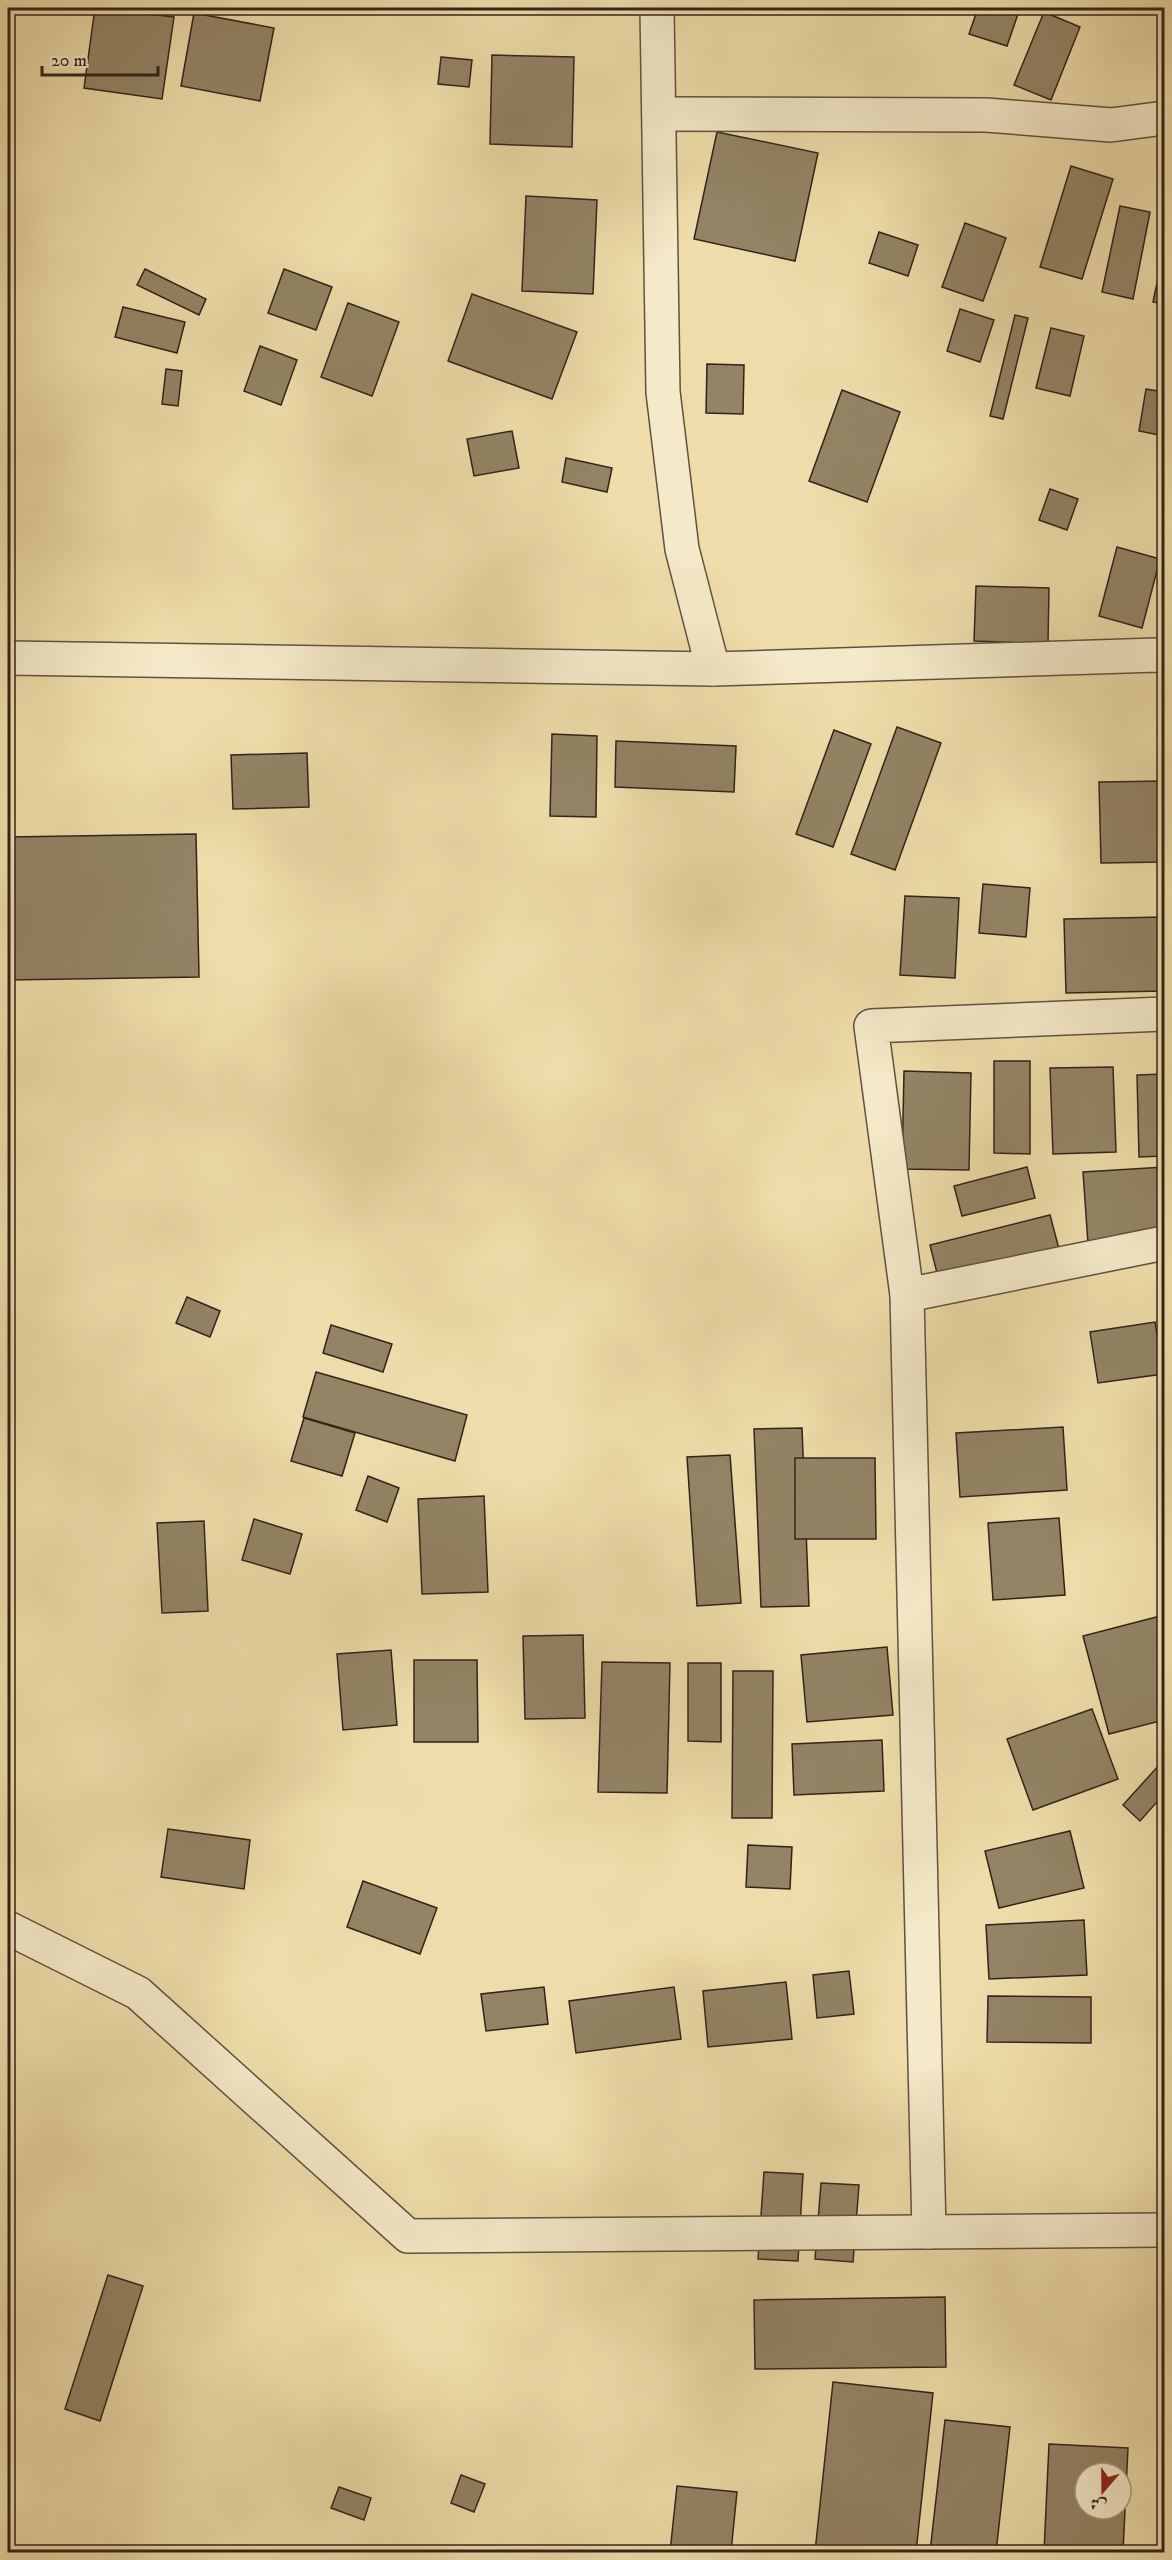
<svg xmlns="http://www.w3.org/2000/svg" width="1172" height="2560" viewBox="0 0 1172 2560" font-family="'IM FELL DW Pica',Amiri,serif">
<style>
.building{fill:#938465;stroke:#30241b;stroke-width:1.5;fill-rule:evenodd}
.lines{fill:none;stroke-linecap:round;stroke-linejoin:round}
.street-casing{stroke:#60523f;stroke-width:36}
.street{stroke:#f4e9c8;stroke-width:33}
</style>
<rect width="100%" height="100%" fill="#eda"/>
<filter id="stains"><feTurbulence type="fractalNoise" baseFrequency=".00333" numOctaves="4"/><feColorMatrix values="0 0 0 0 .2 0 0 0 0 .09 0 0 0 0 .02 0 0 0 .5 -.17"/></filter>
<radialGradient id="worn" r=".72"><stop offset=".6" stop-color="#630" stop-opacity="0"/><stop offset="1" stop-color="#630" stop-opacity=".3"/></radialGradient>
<g class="building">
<path d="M95 8 174 17 162 99 84 88Z"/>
<path d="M978 8H1020L1007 46 969 34Z"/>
<path d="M1044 12 1080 27 1051 100 1014 85Z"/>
<path d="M194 13 274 28 260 101 181 86Z"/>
<path d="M492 55 574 57 572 147 490 144Z"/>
<path d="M441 57 472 60 469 87 438 84Z"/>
<path d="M717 132 818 153 795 261 694 239Z"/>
<path d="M1071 166 1113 179 1082 279 1040 267Z"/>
<path d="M526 196 597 200 593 294 522 291Z"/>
<path d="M1120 206 1150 212 1133 299 1102 292Z"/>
<path d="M965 223 1006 238 983 301 942 287Z"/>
<path d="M879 232 918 245 908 276 869 263Z"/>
<path d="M1164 250V304L1153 302Z"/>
<path d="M145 269 206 299 199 315 137 285Z"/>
<path d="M284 269 332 287 316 330 268 313Z"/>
<path d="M472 294 577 332 552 399 448 361Z"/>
<path d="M348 303 399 322 372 396 321 377Z"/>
<path d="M123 307 185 322 177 353 115 337Z"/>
<path d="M960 309 994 320 980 362 947 351Z"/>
<path d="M1015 315 1028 318 1003 419 990 416Z"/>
<path d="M1051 328 1084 336 1070 396 1036 388Z"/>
<path d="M260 346 297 360 281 405 244 391Z"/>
<path d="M707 364 744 365 743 414 706 413Z"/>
<path d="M166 369 182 371 178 406 162 404Z"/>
<path d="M1146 389 1164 392V436L1139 431Z"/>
<path d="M842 390 900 412 867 502 809 481Z"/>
<path d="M512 431 519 468 474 476 467 439Z"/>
<path d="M566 458 612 468 607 492 562 482Z"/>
<path d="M1050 489 1078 499 1067 530 1039 520Z"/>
<path d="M1117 547 1160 559 1142 628 1099 616Z"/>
<path d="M976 586 1049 588 1048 644 974 641Z"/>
<path d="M897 727 941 743 895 870 851 854Z"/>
<path d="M834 730 871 744 833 847 796 834Z"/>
<path d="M552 734 597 736 596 817 550 816Z"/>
<path d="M616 741 736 746 734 792 615 787Z"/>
<path d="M307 753 309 807 233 809 231 755Z"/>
<path d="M1164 781V862L1101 863 1099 782Z"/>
<path d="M196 834 199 977 8 980V837Z"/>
<path d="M983 884 1030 888 1026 937 979 933Z"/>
<path d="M905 896 959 898 955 978 900 975Z"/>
<path d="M1164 917V991L1066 993 1064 919Z"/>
<path d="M994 1061H1030V1154L994 1153Z"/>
<path d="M1113 1067 1116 1152 1053 1154 1050 1068Z"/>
<path d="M904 1071 971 1073 969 1170 902 1169Z"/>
<path d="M1164 1074V1156L1139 1157 1137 1075Z"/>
<path d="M1027 1167 1035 1198 962 1216 954 1186Z"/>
<path d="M1164 1167V1253L1089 1258 1083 1172Z"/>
<path d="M1050 1215 1063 1264 942 1293 930 1245Z"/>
<path d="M187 1297 220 1311 210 1337 176 1323Z"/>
<path d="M1155 1322 1163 1374 1098 1383 1090 1332Z"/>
<path d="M331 1325 392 1344 383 1372 323 1353Z"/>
<path d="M316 1372 467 1415 455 1461 303 1417Z"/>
<path d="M304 1418 355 1433 342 1476 291 1461Z"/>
<path d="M1063 1427 1067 1490 960 1497 956 1433Z"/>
<path d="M802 1428 809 1606 761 1607 754 1429Z"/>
<path d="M730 1455 741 1603 697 1606 687 1457Z"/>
<path d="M795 1458H875L876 1539H795Z"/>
<path d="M368 1476 399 1488 387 1522 356 1510Z"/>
<path d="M484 1496 488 1592 422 1594 418 1499Z"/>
<path d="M1059 1518 1065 1595 993 1600 988 1523Z"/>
<path d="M254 1519 302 1534 290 1574 242 1560Z"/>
<path d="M204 1521 208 1611 162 1613 157 1523Z"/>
<path d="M1164 1615V1720L1109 1734 1083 1636Z"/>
<path d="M583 1635 585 1718 525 1719 523 1636Z"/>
<path d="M887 1647 893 1715 807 1722 801 1655Z"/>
<path d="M391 1650 397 1725 343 1730 337 1654Z"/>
<path d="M414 1660H477L478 1742H414Z"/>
<path d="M602 1662 670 1663 667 1793 598 1792Z"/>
<path d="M688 1663H721V1742L688 1741Z"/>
<path d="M733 1671H773L772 1818H732Z"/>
<path d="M1092 1709 1118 1779 1033 1810 1007 1739Z"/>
<path d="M882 1740 884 1791 794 1795 792 1744Z"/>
<path d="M1160 1764 1164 1768V1794L1140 1821 1123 1805Z"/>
<path d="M168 1829 250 1840 244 1889 161 1877Z"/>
<path d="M1070 1831 1084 1888 999 1908 985 1851Z"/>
<path d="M748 1845 792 1847 790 1889 746 1887Z"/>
<path d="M363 1881 437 1908 420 1954 347 1927Z"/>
<path d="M1084 1920 1087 1975 989 1979 986 1925Z"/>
<path d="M849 1971 854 2014 817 2018 813 1975Z"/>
<path d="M786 1982 792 2039 708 2047 703 1991Z"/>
<path d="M544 1987 548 2024 486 2031 481 1994Z"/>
<path d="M674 1987 681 2039 576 2053 569 2001Z"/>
<path d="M988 1996 1091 1997V2043L987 2042Z"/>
<path d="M764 2172 803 2174 798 2261 758 2259Z"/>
<path d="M821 2183 859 2185 853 2262 815 2259Z"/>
<path d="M108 2275 143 2286 100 2421 65 2409Z"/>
<path d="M945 2297 946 2367 755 2369 754 2300Z"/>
<path d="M833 2382 933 2393 916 2552H815Z"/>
<path d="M945 2420 1010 2427 996 2552H930Z"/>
<path d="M1049 2444 1128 2448 1123 2552H1044ZM1085 2473H1121V2509H1085Z"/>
<path d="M461 2475 485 2484 474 2512 451 2503Z"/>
<path d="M677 2486 737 2492 731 2552H670Z"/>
<path d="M339 2487 371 2498 364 2520 331 2508Z"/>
</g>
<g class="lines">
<defs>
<g id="street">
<path d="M657 8 663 392 682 549 713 669"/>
<path d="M659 114 986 115 1111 125 1164 118"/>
<path d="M8 658 713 669 1157 655 1164 657"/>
<path d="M907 1295 871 1026 1164 1014"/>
<path d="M8 1928 138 1993 408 2236 1164 2230"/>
<path d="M929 2232 907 1295 1164 1243"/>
</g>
</defs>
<use href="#street" class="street-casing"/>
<use href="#street" class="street"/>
</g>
<rect width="1172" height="2560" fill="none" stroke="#eda" stroke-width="30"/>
<rect x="9" y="9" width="1154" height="2542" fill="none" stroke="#30241b" stroke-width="3"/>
<rect x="15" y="15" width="1142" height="2530" fill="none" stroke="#30241b" stroke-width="1.5"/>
<g transform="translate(1103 2491) rotate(200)"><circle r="28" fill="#f4e9c8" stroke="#a69a83" stroke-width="1.5"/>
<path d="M0-4.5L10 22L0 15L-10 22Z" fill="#8f2418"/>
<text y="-9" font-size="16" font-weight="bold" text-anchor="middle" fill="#30241b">ش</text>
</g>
<path d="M42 66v9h116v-9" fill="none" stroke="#30241b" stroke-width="3"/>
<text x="51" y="66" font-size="18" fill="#30241b" stroke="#f4e9c8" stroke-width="4.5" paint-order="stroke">20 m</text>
<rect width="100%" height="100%" filter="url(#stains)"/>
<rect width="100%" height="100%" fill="url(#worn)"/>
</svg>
